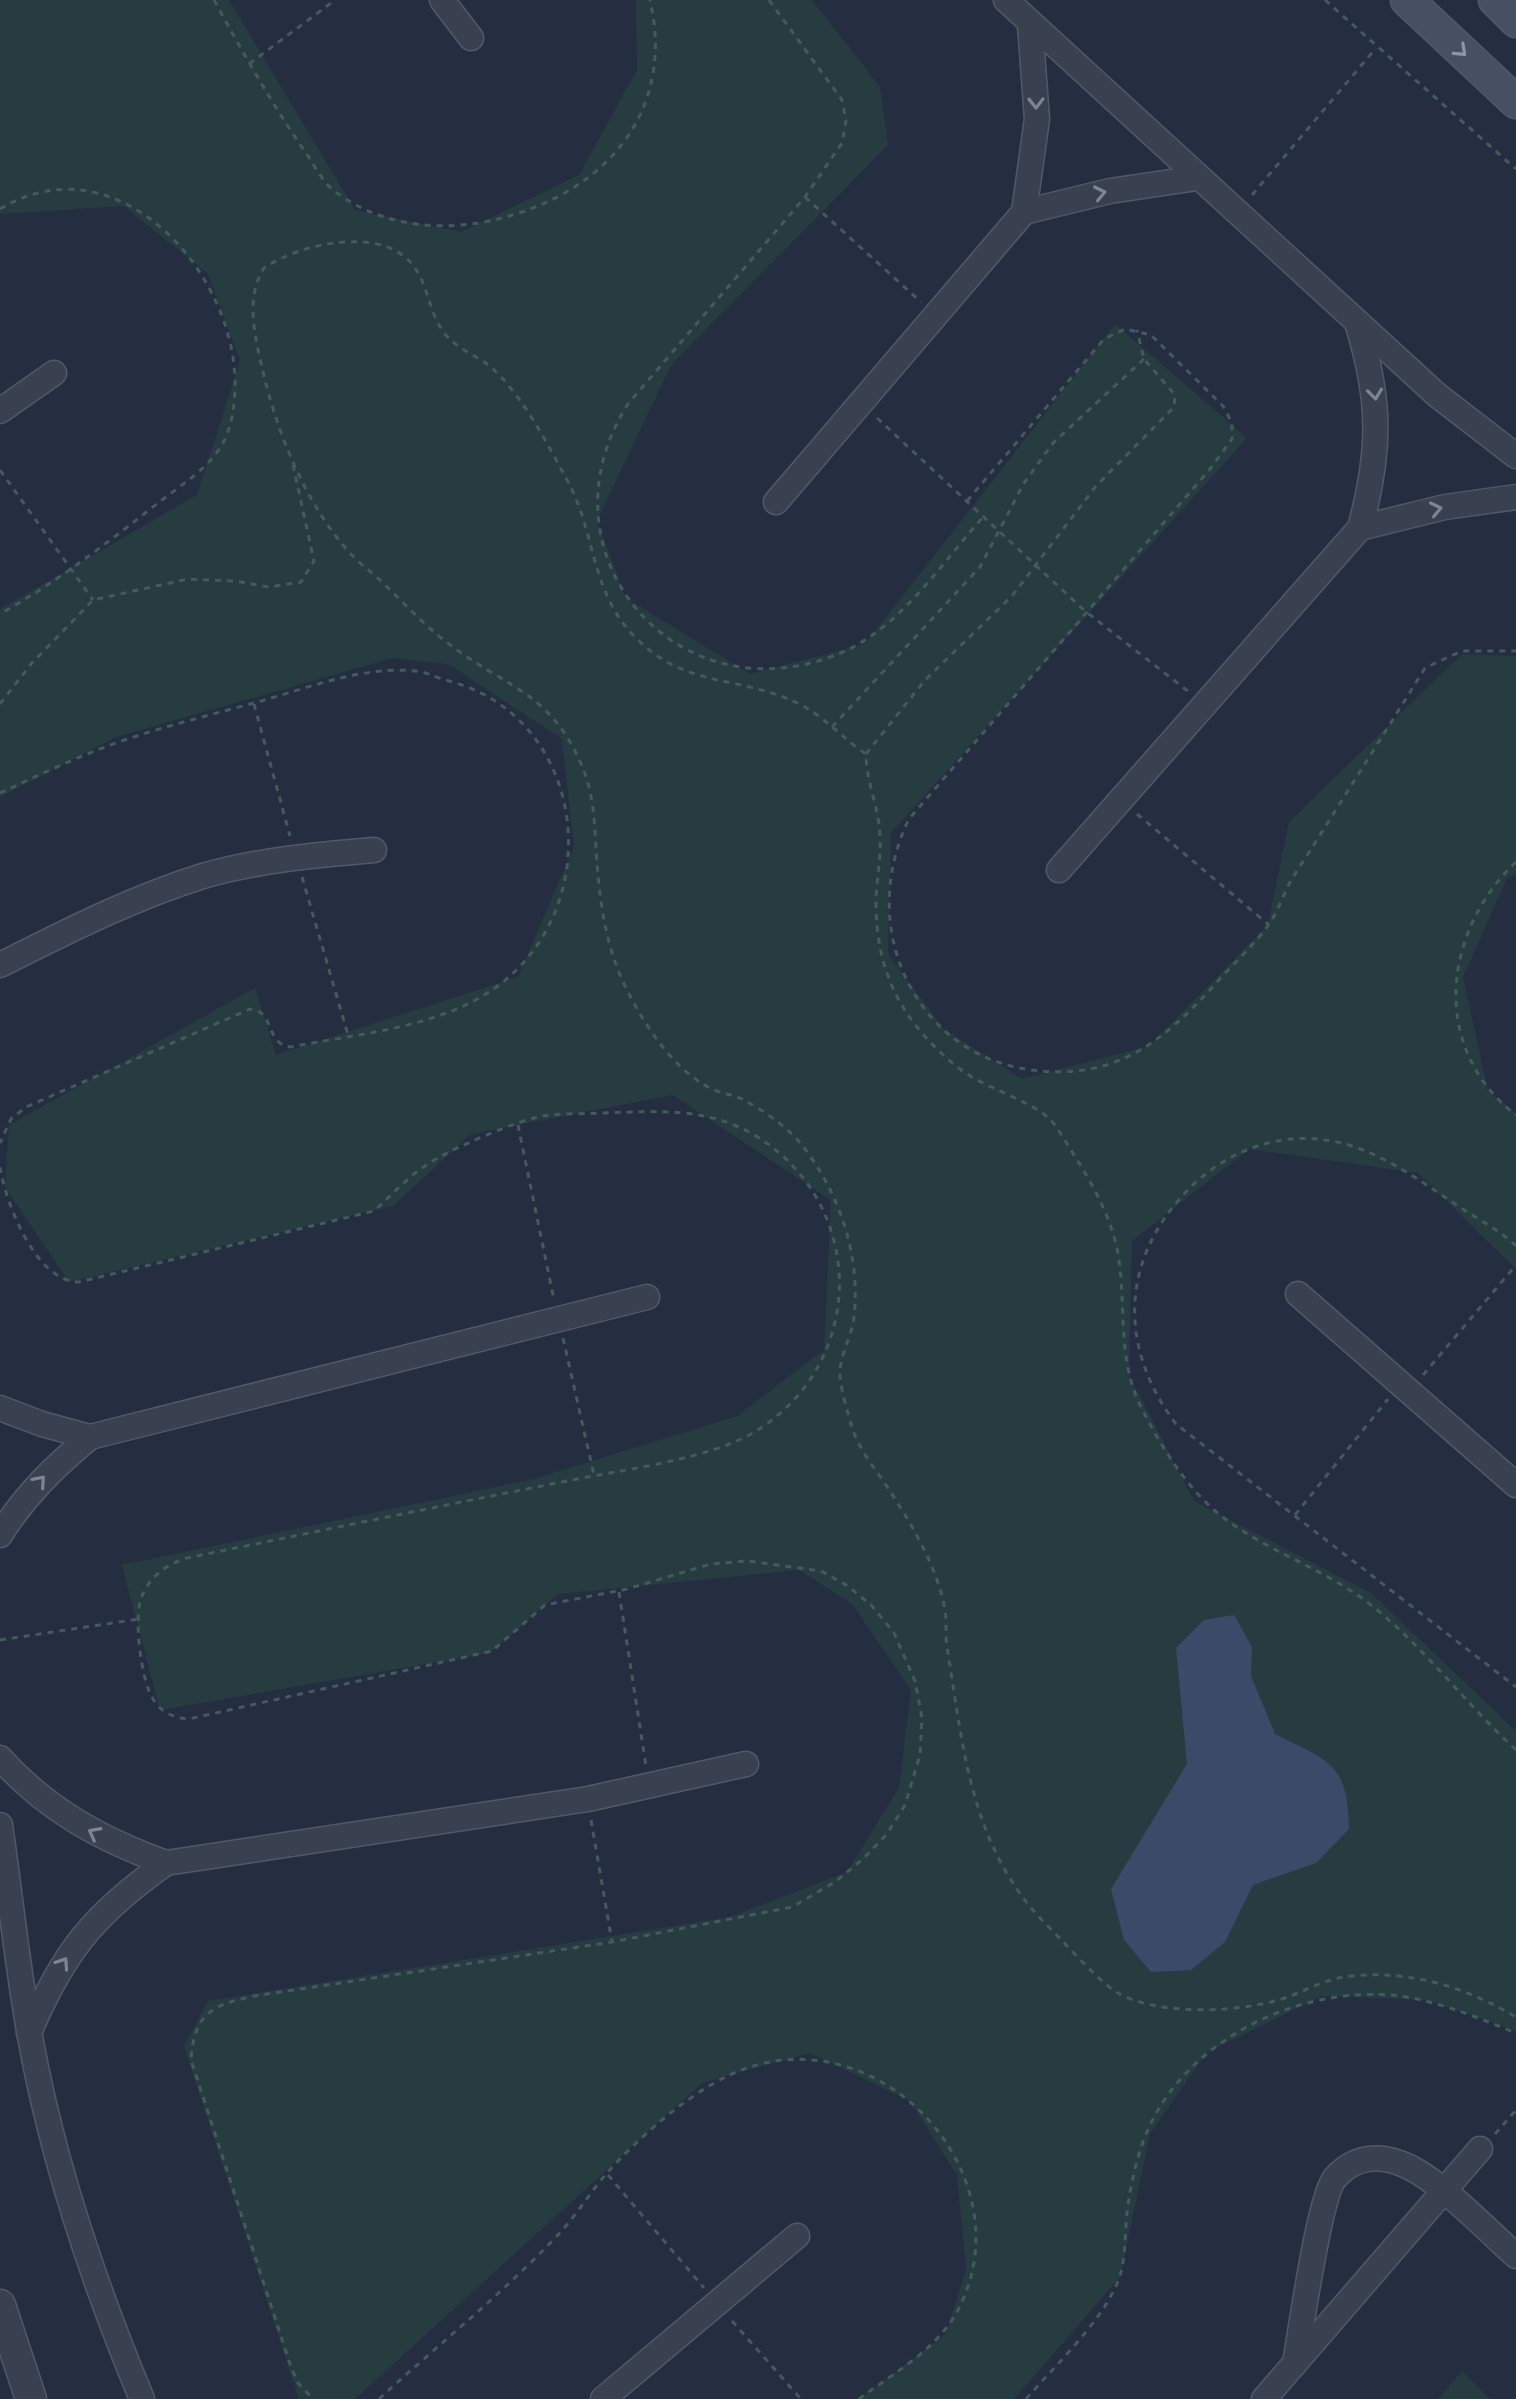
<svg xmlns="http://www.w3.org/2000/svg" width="1516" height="2399" viewBox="0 0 1516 2399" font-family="'Alegreya Sans',sans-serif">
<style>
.green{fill:#273c41}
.water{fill:#3a4b69}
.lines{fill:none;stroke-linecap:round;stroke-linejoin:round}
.minor-casing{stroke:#515967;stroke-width:27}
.tertiary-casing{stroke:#515967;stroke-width:33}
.secondary-casing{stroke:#515967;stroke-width:35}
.path{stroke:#45595e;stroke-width:3;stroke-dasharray:6 6;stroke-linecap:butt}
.minor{stroke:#394150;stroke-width:24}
.tertiary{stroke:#394150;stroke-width:30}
.secondary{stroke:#474f63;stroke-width:32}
.oneway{stroke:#8e96a6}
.oneway2{stroke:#7d8593}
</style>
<rect width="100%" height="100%" fill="#252e40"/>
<g class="green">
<path d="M0 0H229L355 210 461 232 579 175 637 70 636 0H812L880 87 888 145 671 365 597 521 626 598 750 674 865 644 1115 324 1247 438 891 833 888 954 944 1029 1022 1079 1149 1046 1268 925 1289 822 1462 654 1516 656V874L1507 878 1463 977 1488 1091 1516 1113V1269L1418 1173 1249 1149 1132 1241 1129 1375 1194 1501 1371 1593 1516 1731V2031L1428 2000 1322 1996 1206 2053 1150 2134 1120 2277 1014 2399H859L946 2334 966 2269 957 2175 910 2101 810 2053 702 2083 355 2399H299L184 2046 208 2001 730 1917 847 1872 899 1788 911 1690 853 1605 799 1570 558 1594 490 1653 160 1710 122 1565 534 1479 737 1416 824 1350 831 1200 673 1095 471 1134 393 1206 69 1282 5 1187 9 1125 255 988 276 1055 518 977 574 847 562 739 448 664 393 658 116 737 0 797V609L197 495 240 361 208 274 124 206 0 214Z"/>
<path d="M1462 2371 1490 2399H1438Z"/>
</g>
<path class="water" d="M1234 1615 1252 1647 1251 1676 1275 1734C1329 1761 1348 1763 1349 1829L1316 1863 1253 1885 1225 1942 1191 1970 1151 1972 1124 1940 1111 1889 1187 1764 1176 1648 1204 1620Z"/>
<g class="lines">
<defs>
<g id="minor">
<path d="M442 0 471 38"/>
<path d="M1006 0 1437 395 1516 456"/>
<path d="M1024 212 1110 191 1197 178"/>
<path d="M0 411 54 373"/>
<path d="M776 502 1024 212 1037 119 1030 25"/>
<path d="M1360 528 1445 507 1516 497"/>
<path d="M1059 870 1360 528C1381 451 1381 399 1357 323"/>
<path d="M0 965C66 932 132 898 203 876 258 860 316 855 374 850"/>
<path d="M1298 1294 1516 1485"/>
<path d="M0 1408 42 1424 90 1437"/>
<path d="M0 1535C25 1495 55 1466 90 1437L647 1297"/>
<path d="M0 1758C47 1810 100 1839 166 1863"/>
<path d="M0 1825C10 1894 17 1963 29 2031 51 2156 93 2282 142 2399"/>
<path d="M29 2033C63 1952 94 1914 166 1863L588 1799 746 1764"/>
<path d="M1295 2363C1301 2331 1319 2197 1335 2178 1355 2155 1382 2154 1407 2166 1440 2181 1487 2230 1516 2256"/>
<path d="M603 2399 797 2236"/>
<path d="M1264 2399 1480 2149"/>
</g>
<path id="tertiary" d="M0 2305 31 2399"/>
<g id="secondary">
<path d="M1407 0 1516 102"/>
<path d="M1495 0 1516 21"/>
</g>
</defs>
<use href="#minor" class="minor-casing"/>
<use href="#tertiary" class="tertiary-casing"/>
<use href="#secondary" class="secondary-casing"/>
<g class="path">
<path d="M214 0C243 53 273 106 308 156 315 167 323 182 333 190 378 225 435 232 489 221 598 198 677 118 650 0"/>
<path d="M769 0 842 100 846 121 842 143 805 197 628 404C532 554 680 725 845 651 902 625 942 563 983 517"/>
<path d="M1325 0 1516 169"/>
<path d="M249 64 335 0"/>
<path d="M1252 195 1376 48"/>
<path d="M805 197 921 302"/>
<path d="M0 209C116 139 234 270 235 382 235 403 233 422 224 441 210 468 181 485 158 503 107 543 57 582 0 614"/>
<path d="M877 418 1085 611 1189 692"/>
<path d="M0 470 93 600"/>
<path d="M967 501 1104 339 1125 329 1151 335 1223 406 1232 423V439L1210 469 909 819C881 876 882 944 917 998 943 1039 983 1063 1031 1070 1117 1081 1164 1041 1218 981 1234 963 1253 946 1267 927 1277 914 1282 898 1289 884 1297 870 1307 856 1315 843 1352 784 1389 726 1425 668L1462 651H1516"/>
<path d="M0 704 31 664 93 600 188 579 235 581 269 587 301 582 314 561 293 465"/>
<path d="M254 704 290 836"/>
<path d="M832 727 980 567 1024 483 1053 443 1144 359"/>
<path d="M866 754 925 680 1012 596 1096 486 1174 407 1175 395 1144 359 1137 330"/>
<path d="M0 793C33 778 66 762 100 749 154 728 212 715 268 699 316 685 366 666 416 671 426 672 435 677 445 680 584 713 609 897 503 982 445 1028 360 1033 291 1047 264 1044 276 1011 250 1009L26 1107 11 1119 0 1143"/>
<path d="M1137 814 1269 925"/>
<path d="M1516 862C1442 932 1430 1049 1516 1115"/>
<path d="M302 877 348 1035"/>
<path d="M518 1125 554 1300"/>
<path d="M0 1167C6 1204 36 1282 79 1282L374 1211C395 1192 411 1173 436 1159 456 1147 521 1119 543 1116 563 1113 584 1114 604 1113 658 1111 708 1107 756 1136 869 1206 867 1367 751 1434 704 1460 621 1470 567 1481 440 1506 314 1532 187 1558 167 1564 150 1576 142 1596 133 1616 141 1681 153 1699 161 1713 175 1718 189 1719L492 1651 545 1605 627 1589 711 1564 748 1561 821 1571 848 1586 872 1606 894 1633 915 1681 922 1718 920 1755 905 1805 887 1834 863 1859 835 1882 792 1907 612 1942 254 1996C212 2005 194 2013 191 2060L291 2367 298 2383 313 2399"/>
<path d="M1516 1246C1501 1231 1479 1220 1461 1208 1408 1173 1358 1133 1291 1139 1250 1143 1213 1163 1185 1193 1120 1262 1119 1349 1176 1424L1516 1687"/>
<path d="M563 1338 594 1475"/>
<path d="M1423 1375 1516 1265"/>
<path d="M1295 1515 1388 1399"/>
<path d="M619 1592 646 1766"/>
<path d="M0 1640 139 1619"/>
<path d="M1516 1750C1466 1704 1424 1647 1371 1605 1325 1569 1273 1554 1228 1521 1191 1495 1163 1450 1143 1411 1116 1361 1127 1307 1118 1254 1110 1208 1081 1166 1057 1128 1041 1102 988 1091 960 1069 903 1024 875 973 876 899 877 878 881 857 880 836 879 807 866 782 866 754 841 737 821 713 793 701 737 676 685 687 637 639 589 592 597 534 567 480 547 443 524 398 493 369 478 355 459 351 445 334 429 314 429 288 415 268 385 224 301 243 264 268 244 299 256 341 264 376 279 437 306 504 349 552 360 564 374 574 385 585 406 605 426 627 449 644 506 688 550 691 582 766 597 802 594 837 598 875 602 917 609 956 629 994 646 1027 673 1068 708 1087 718 1093 731 1094 742 1099 761 1109 788 1127 801 1144 839 1191 861 1256 854 1317 852 1337 839 1356 840 1376 841 1390 847 1410 851 1424 858 1449 874 1467 888 1488 911 1523 938 1568 945 1610 947 1622 945 1635 947 1647 963 1745 970 1845 1043 1921 1062 1940 1093 1975 1113 1990 1154 2018 1249 2013 1293 1995 1313 1987 1329 1978 1351 1976 1410 1970 1466 1987 1516 2017"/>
<path d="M591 1820 612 1942"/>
<path d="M1495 2134 1516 2110"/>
<path d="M608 2175 704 2288"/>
<path d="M732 2321 801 2399"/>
<path d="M379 2399C438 2345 502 2294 557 2236 575 2217 589 2194 606 2174 641 2135 699 2083 750 2067 888 2023 1023 2178 960 2306 940 2348 895 2372 859 2399"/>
<path d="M1026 2399C1054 2367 1096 2327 1114 2290 1127 2266 1124 2239 1127 2213 1130 2189 1135 2164 1143 2142 1179 2042 1298 1984 1400 1996 1441 2002 1478 2018 1516 2033"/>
</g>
<use href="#minor" class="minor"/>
<use href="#tertiary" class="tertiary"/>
<use href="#secondary" class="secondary"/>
</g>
<defs><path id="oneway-chevron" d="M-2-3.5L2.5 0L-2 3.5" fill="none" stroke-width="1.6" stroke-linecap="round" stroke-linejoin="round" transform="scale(2)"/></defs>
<use class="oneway" href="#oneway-chevron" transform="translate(1461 51) rotate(43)"/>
<g class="oneway2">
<use href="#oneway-chevron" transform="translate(1036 103) rotate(89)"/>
<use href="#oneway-chevron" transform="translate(1100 193) rotate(-12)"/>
<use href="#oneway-chevron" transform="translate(1375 394) rotate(83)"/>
<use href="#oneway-chevron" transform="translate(1436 509) rotate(-12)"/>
<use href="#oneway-chevron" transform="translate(40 1481) rotate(-49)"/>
<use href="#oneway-chevron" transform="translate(94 1833) rotate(-152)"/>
<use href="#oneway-chevron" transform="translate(63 1963) rotate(-56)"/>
</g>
</svg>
